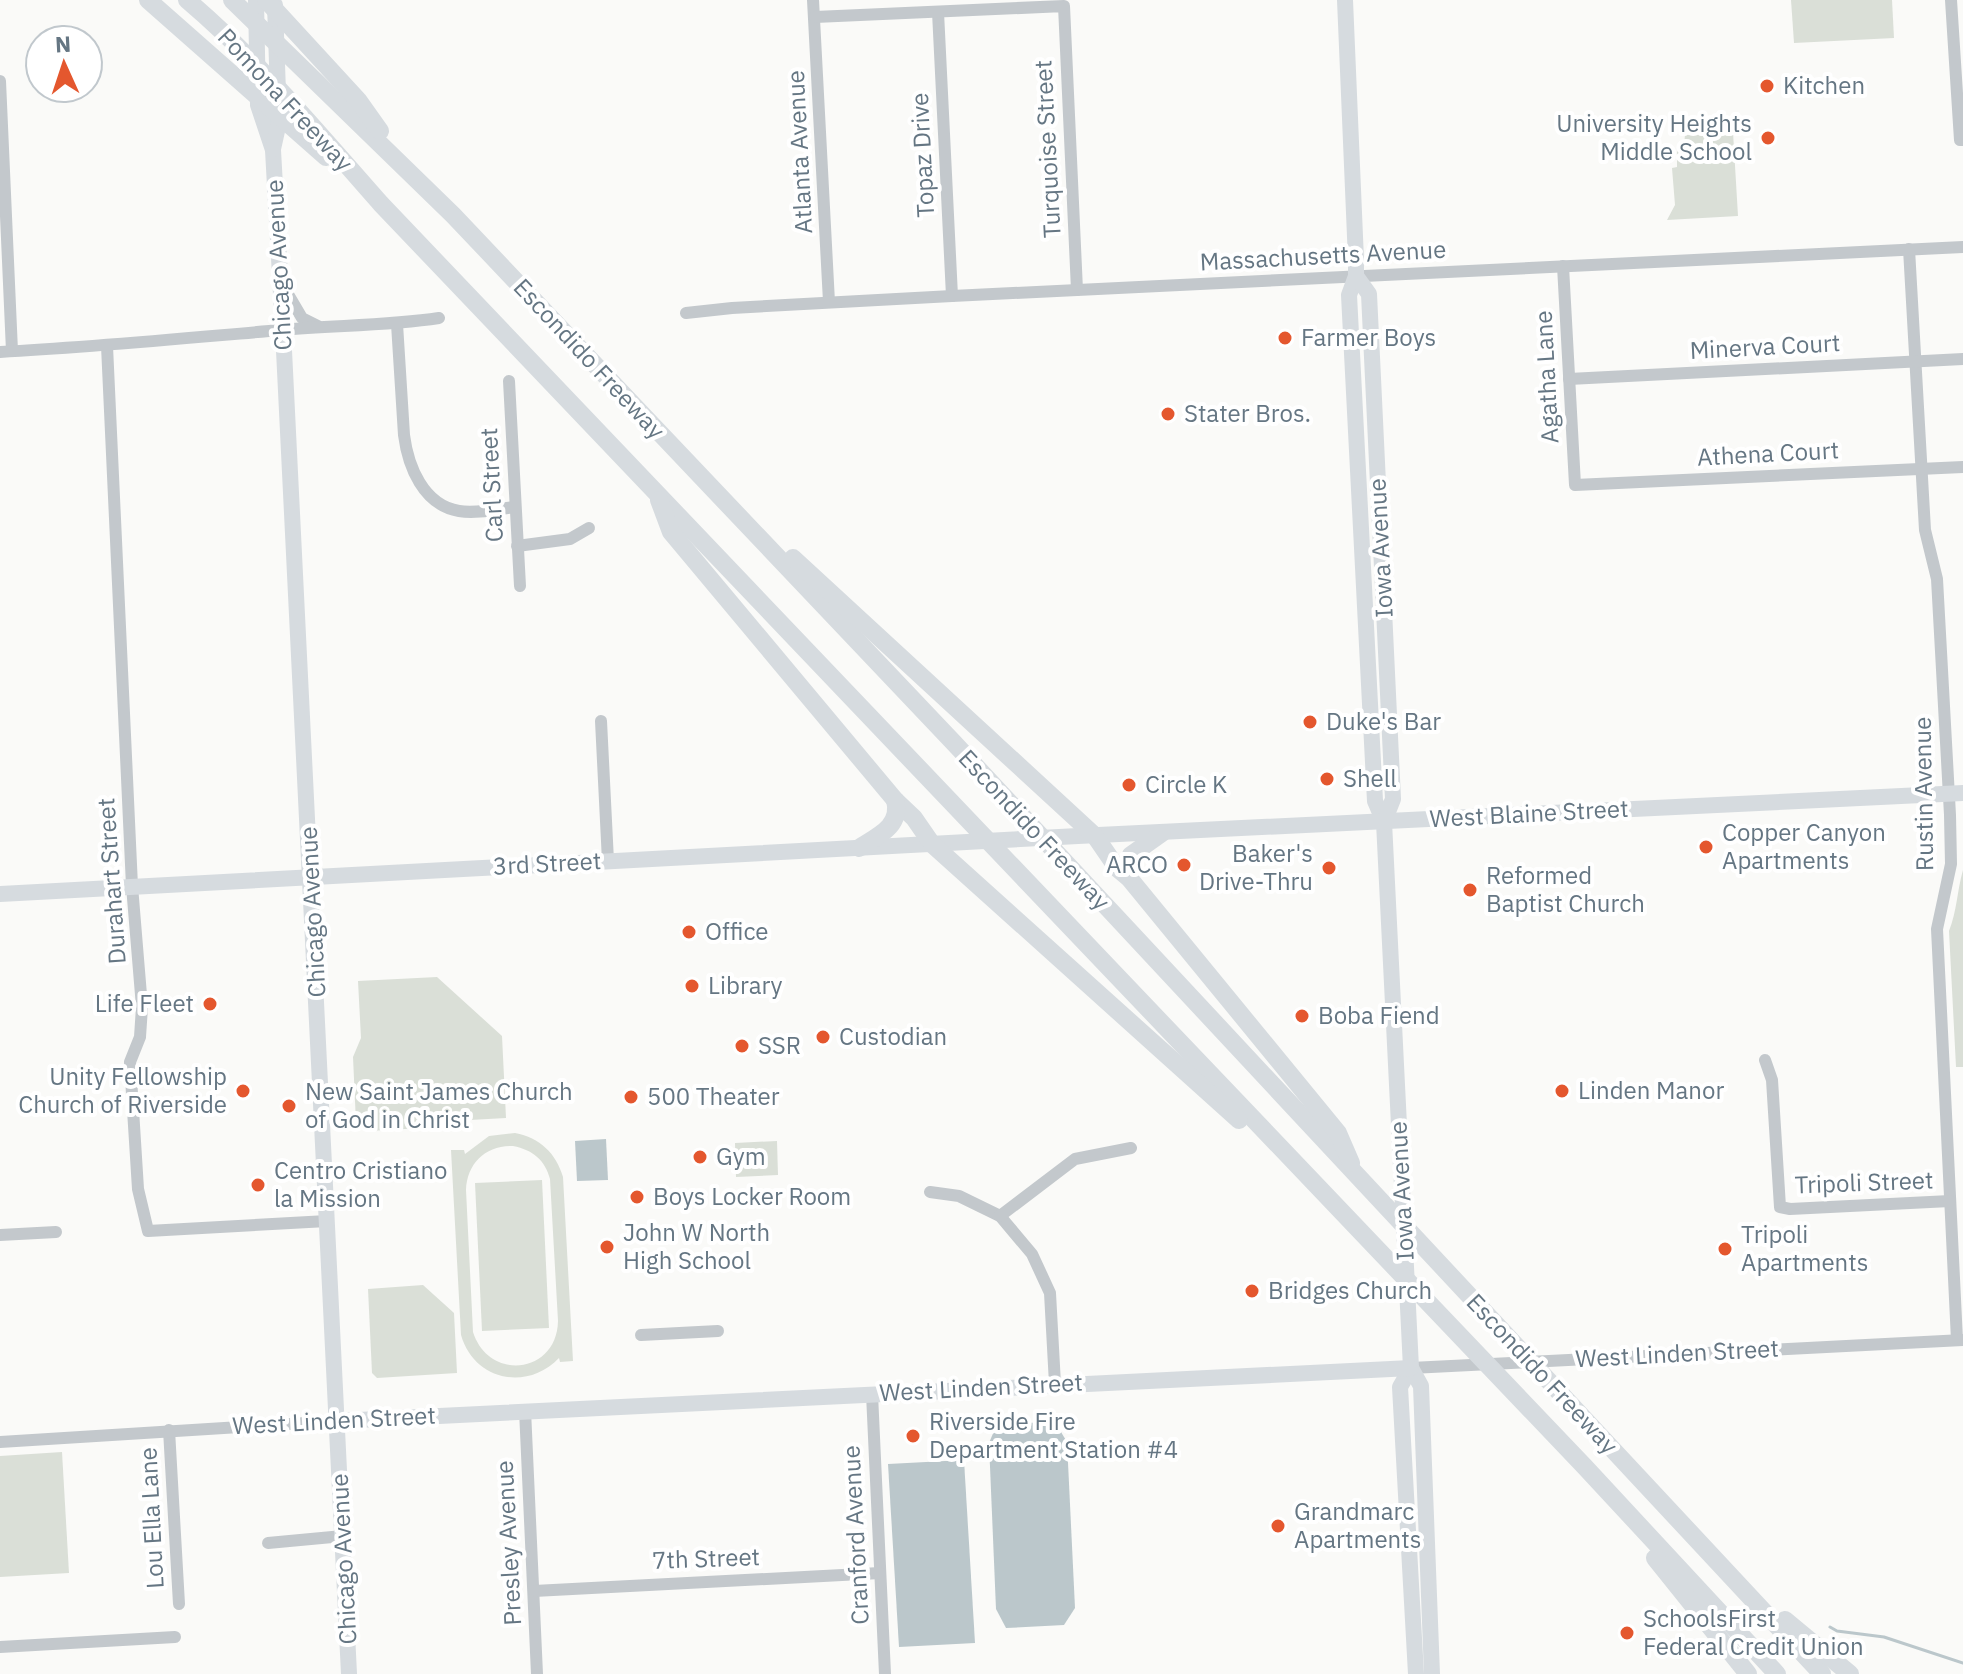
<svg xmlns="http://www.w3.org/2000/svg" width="1963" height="1674" viewBox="0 0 1963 1674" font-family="'IBM Plex Sans',sans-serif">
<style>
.green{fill:#dadfd7;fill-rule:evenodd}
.water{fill:#bbc7cb}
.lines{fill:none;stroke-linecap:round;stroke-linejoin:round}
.stream{stroke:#bbc7cb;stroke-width:3}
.minor{stroke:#c3c8cc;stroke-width:12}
.major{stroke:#d6dbdf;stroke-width:16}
.highway{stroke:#d6dbdf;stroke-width:18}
.poi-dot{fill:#e4572e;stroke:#fff;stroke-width:3}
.labels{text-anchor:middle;stroke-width:8;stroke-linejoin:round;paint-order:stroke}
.poi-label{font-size:24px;fill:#657683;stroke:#fff;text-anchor:start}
.street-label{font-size:24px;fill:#657683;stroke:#fff}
</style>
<rect width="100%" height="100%" fill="#fafaf8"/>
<g class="green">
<path d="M1791 0H1892L1894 38 1794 43Z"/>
<path d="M1733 132 1738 216 1667 220 1675 205 1672 168 1677 167V146L1684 145 1685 135Z"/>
<path d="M1963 870V1067H1956L1949 931C1957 911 1957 891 1963 870Z"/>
<path d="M437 977 502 1036 506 1118 452 1121 442 1127 368 1131 356 1123 353 1057 361 1038 358 981Z"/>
<path d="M515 1133C540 1138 556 1153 563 1177L573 1361 560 1362 559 1358C526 1392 474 1380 461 1335L451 1150H464L465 1154 489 1136ZM513 1146C533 1150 545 1160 550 1179L558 1321C557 1374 489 1382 473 1332L466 1190C467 1163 486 1145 513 1146Z"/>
<path d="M777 1141 778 1175 736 1177 735 1143Z"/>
<path d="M542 1180 549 1328 482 1331 475 1183Z"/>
<path d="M423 1285 454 1313 457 1373 377 1378 372 1373 368 1289Z"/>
<path d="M62 1452 69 1573 0 1577V1456Z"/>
</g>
<g class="water">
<path d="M606 1139 608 1180 577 1181 575 1141Z"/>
<path d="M1055 1422 1067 1442 1075 1608 1064 1625 1006 1628 996 1609 989 1443 997 1424Z"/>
<path d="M964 1460 975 1643 899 1647 888 1464Z"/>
</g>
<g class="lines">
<path class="stream" d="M1830 1627 1837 1631 1884 1637 1963 1663"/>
<g class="minor">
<path d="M813 0 829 302"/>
<path d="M1951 0 1960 140H1963"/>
<path d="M938 12 952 296"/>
<path d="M815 17 1064 6 1077 290"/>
<path d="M0 81 12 351"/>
<path d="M1909 249 1925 530 1937 579 1950 815 1951 864 1937 929 1957 1340"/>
<path d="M1563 266 1575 485 1963 467"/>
<path d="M282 284 302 318 318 326"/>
<path d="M686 313 732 308 952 296 1963 247"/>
<path d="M397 324 404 435C408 466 423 505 459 511 476 514 498 509 515 507"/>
<path d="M107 346 132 886 142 1007 140 1037 130 1062 138 1189 148 1231 327 1221"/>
<path d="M0 352C94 347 187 338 281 330 334 325 386 326 439 318"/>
<path d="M1569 379 1963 359"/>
<path d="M509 381 520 586"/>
<path d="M517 546 570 539 589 528"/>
<path d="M601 721 608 861"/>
<path d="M1765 1060 1772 1080 1780 1207 1790 1209 1950 1201"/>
<path d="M930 1192 959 1196 1000 1216 1032 1254 1050 1293 1055 1384"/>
<path d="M1000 1216 1075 1159 1131 1148"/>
<path d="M0 1235 56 1232"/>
<path d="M641 1335 718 1331"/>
<path d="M1411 1368 1963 1340"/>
<path d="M872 1394 885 1674"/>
<path d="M525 1410 537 1674"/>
<path d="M169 1430 179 1604"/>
<path d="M0 1442 338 1421"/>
<path d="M268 1543 343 1536"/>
<path d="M534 1591 880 1573"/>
<path d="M0 1647 175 1637"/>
</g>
<g class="major">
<path d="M256 0 258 105 273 150 283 330 349 1674"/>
<path d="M1345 0 1356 260V276L1349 295 1375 801 1384 822 1411 1368 1421 1386 1432 1674"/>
<path d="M273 149 279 122 275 5"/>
<path d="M1356 276 1369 294 1393 799 1384 822"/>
<path d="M0 894 1078 836 1963 793"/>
<path d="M1411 1368 1400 1387 1416 1674"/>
<path d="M338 1421 1411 1368"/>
</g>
<g class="highway">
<path d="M148 0 326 157"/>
<path d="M187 0C258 60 319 134 381 204L1585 1467 1777 1674"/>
<path d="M232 0 453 215 954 743 1822 1674"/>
<path d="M266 0 358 100 380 131"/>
<path d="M659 500 671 532 895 800 914 818 932 844 1239 1120"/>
<path d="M793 558 1095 836 1117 868 1129 878 1338 1133 1351 1163"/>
<path d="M859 848C878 836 902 826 895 800"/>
<path d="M1129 878 1131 855 1162 833"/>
<path d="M1655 1558 1748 1674"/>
<path d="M1785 1620 1850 1674"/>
</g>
</g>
<g class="poi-dot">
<circle cx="1767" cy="86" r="8"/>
<circle cx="1768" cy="138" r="8"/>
<circle cx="1285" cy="338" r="8"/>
<circle cx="1168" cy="414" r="8"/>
<circle cx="1310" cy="722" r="8"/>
<circle cx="1327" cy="779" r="8"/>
<circle cx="1129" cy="785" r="8"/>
<circle cx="1706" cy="847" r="8"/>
<circle cx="1184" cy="865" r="8"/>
<circle cx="1329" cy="868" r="8"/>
<circle cx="1470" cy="890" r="8"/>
<circle cx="689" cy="932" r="8"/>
<circle cx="692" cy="986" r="8"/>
<circle cx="210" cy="1004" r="8"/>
<circle cx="1302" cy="1016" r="8"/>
<circle cx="823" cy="1037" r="8"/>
<circle cx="742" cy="1046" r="8"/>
<circle cx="243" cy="1091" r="8"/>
<circle cx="1562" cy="1091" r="8"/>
<circle cx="631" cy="1097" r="8"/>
<circle cx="289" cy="1106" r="8"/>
<circle cx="700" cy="1157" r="8"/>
<circle cx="258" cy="1185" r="8"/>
<circle cx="637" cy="1197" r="8"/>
<circle cx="607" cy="1247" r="8"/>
<circle cx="1725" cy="1249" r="8"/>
<circle cx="1252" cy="1291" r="8"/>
<circle cx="913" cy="1436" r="8"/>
<circle cx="1278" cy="1526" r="8"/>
<circle cx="1627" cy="1633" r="8"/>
</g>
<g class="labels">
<g class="poi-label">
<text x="1783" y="94">Kitchen</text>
<text x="1752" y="132" text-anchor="end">University Heights<tspan x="1752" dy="28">Middle School</tspan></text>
<text x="1301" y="346">Farmer Boys</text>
<text x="1184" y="422">Stater Bros.</text>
<text x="1326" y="730">Duke's Bar</text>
<text x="1343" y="787">Shell</text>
<text x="1145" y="793">Circle K</text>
<text x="1722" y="841">Copper Canyon<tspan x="1722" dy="28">Apartments</tspan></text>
<text x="1313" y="862" text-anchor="end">Baker's<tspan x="1313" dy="28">Drive-Thru</tspan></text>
<text x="1168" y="873" text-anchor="end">ARCO</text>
<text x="1486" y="884">Reformed<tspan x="1486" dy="28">Baptist Church</tspan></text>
<text x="705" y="940">Office</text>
<text x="708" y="994">Library</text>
<text x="194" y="1012" text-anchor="end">Life Fleet</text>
<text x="1318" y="1024">Boba Fiend</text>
<text x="839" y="1045">Custodian</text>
<text x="758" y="1054">SSR</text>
<text x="227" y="1085" text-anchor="end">Unity Fellowship<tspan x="227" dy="28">Church of Riverside</tspan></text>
<text x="1578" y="1099">Linden Manor</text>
<text x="305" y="1100">New Saint James Church<tspan x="305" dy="28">of God in Christ</tspan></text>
<text x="647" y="1105">500 Theater</text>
<text x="716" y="1165">Gym</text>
<text x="274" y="1179">Centro Cristiano<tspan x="274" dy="28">la Mission</tspan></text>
<text x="653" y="1205">Boys Locker Room</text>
<text x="623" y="1241">John W North<tspan x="623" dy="28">High School</tspan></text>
<text x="1741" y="1243">Tripoli<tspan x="1741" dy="28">Apartments</tspan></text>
<text x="1268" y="1299">Bridges Church</text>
<text x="929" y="1430">Riverside Fire<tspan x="929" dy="28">Department Station #4</tspan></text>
<text x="1294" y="1520">Grandmarc<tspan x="1294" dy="28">Apartments</tspan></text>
<text x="1643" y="1627">SchoolsFirst<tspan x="1643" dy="28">Federal Credit Union</tspan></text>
</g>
<g class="street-label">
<text transform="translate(285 100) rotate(47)" y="8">Pomona Freeway</text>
<text transform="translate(1048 149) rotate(-93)" y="8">Turquoise Street</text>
<text transform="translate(800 152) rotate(-93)" y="8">Atlanta Avenue</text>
<text transform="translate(923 155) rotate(-93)" y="8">Topaz Drive</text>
<text transform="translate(1323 256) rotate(-3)" y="8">Massachusetts Avenue</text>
<text transform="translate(279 265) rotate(-93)" y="8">Chicago Avenue</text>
<text transform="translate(1765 347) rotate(-3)" y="8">Minerva Court</text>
<text transform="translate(589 359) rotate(47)" y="8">Escondido Freeway</text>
<text transform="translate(1547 377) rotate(-93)" y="8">Agatha Lane</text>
<text transform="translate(1768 454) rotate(-3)" y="8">Athena Court</text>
<text transform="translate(492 485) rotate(-93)" y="8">Carl Street</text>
<text transform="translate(1381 548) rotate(-93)" y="8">Iowa Avenue</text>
<text transform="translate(1924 794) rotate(-91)" y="8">Rustin Avenue</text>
<text transform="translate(1529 814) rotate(-3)" y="8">West Blaine Street</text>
<text transform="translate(1034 830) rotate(47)" y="8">Escondido Freeway</text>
<text transform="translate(547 864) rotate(-3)" y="8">3rd Street</text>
<text transform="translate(112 881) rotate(-94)" y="8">Durahart Street</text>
<text transform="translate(313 912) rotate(-93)" y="8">Chicago Avenue</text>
<text transform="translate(1864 1183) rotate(-2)" y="8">Tripoli Street</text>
<text transform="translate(1402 1191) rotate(-93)" y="8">Iowa Avenue</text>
<text transform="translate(1677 1354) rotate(-3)" y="8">West Linden Street</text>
<text transform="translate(1542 1374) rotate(47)" y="8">Escondido Freeway</text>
<text transform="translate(981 1388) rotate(-3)" y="8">West Linden Street</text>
<text transform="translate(334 1421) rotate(-3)" y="8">West Linden Street</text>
<text transform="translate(152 1518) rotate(-93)" y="8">Lou Ella Lane</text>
<text transform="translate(856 1535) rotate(-93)" y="8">Cranford Avenue</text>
<text transform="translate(509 1543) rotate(-93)" y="8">Presley Avenue</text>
<text transform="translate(344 1559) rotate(-93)" y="8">Chicago Avenue</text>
<text transform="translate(706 1559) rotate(-2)" y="8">7th Street</text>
</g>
</g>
<g transform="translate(64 64) rotate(357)"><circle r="38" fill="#ffffff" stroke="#c1c8cd" stroke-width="2"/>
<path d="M0-6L14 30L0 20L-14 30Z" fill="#e4572e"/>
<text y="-12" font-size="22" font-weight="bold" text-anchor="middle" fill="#657683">N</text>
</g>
</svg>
